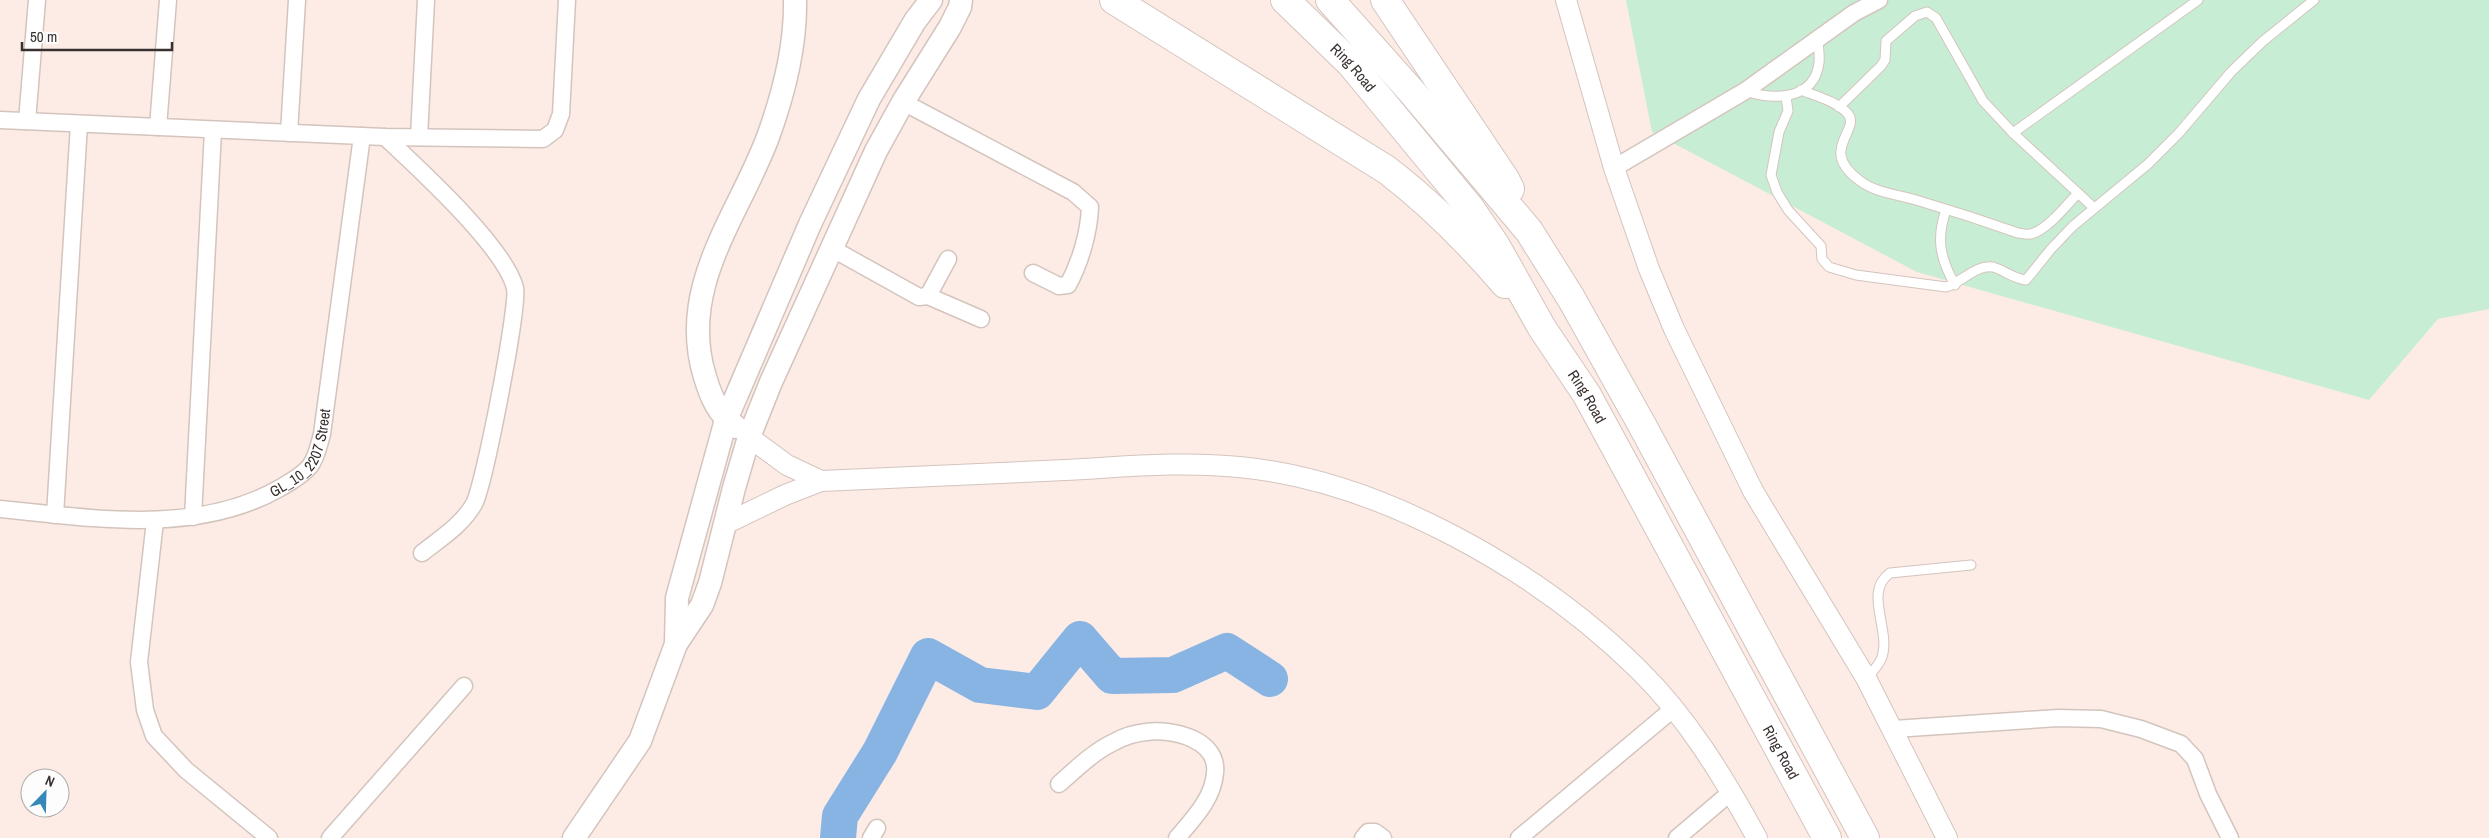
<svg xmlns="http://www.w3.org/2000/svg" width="2489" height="838" viewBox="0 0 2489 838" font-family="'Archivo Narrow',sans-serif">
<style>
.green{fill:#c7eed4}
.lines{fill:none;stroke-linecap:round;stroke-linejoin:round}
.river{stroke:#87b4e3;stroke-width:36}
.service-casing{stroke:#d4c4be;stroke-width:11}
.minor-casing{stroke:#d4c4be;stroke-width:19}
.tertiary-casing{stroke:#d4c4be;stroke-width:22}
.secondary-casing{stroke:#d4c4be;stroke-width:25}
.trunk-casing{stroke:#d4c4be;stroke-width:30}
.service{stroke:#fff;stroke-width:9}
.minor{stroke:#fff;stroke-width:16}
.tertiary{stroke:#fff;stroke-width:20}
.secondary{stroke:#fff;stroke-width:22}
.trunk{stroke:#fff;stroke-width:28}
.labels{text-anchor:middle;stroke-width:4;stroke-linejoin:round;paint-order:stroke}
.street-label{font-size:15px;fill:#38312f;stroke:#fdfdfd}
</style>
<rect width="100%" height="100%" fill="#fdece6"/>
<path class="green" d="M1626 0H2489V309L2438 319 2369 400 1917 272 1652 132Z"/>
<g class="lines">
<path class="river" d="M838 838 840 816 880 752 928 656 980 685 1037 692 1080 639 1112 676 1173 675 1227 651 1270 679"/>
<defs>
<g id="service">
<path d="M1801 90C1816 96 1838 102 1848 114 1861 130 1818 150 1859 180 1875 193 1897 194 1916 200 1950 210 1984 221 2018 233 2021 233 2026 235 2030 234 2045 232 2067 205 2078 193L2013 133 1983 101 1936 18 1927 12 1915 16 1886 41 1885 60 1881 66 1839 107"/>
<path d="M1745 91C1773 100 1814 101 1819 63 1820 55 1818 46 1818 39"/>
<path d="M1786 97 1788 111 1779 132 1771 175 1777 192 1788 210 1821 246 1822 259 1829 267 1856 275 1946 287C1961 283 1976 264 1993 267 2004 270 2014 279 2026 280L2051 249 2073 226 2148 164 2179 133 2231 72 2262 42 2314 0"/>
<path d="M2013 133 2198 0"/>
<path d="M2078 193 2093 207"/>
<path d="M1946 210C1936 239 1940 258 1955 285"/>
<path d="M1867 678C1872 672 1880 664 1882 657 1891 629 1863 592 1890 573L1971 565"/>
</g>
<g id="minor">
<path d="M903 102 1073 192 1090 207C1089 233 1080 263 1068 285L1059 286 1033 273"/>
<path d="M0 120 385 137 543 139 555 130 561 114 567 0"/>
<path d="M27 121 37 0"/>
<path d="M158 127 168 0"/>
<path d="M289 133 297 0"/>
<path d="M385 137C418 168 505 247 515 288 519 306 484 486 474 504 462 525 441 538 422 553"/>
<path d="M419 137 426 0"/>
<path d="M1614 168 1745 91 1854 13 1879 0"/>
<path d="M831 248 919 297 928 296 948 259"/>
<path d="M928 296 981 319"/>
<path id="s1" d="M0 509C91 518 196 536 280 488 290 482 302 476 310 466 317 457 319 444 322 434L362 136"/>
<path d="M55 515 79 124"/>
<path d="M193 517 213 131"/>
<path d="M155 521 139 662 145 710 154 736 186 770 269 838"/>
<path d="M1894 729 2058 718 2101 719 2141 729 2181 744 2195 759 2208 794 2230 838"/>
<path d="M1059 784C1076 769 1093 752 1114 742 1123 737 1136 733 1146 732 1173 728 1219 740 1215 773 1213 799 1193 819 1177 838"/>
<path d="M330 838 464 686"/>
<path d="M871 838 877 828"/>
<path d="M1363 838 1368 832H1375L1383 838"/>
<path d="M1519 838 1673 709"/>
<path d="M1677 838 1731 792"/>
</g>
<g id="tertiary">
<path d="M1566 0 1614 168 1649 269 1674 329 1753 491 1866 678 1947 838"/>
<path d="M749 437 787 465 821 481C903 477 984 474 1065 470 1123 467 1181 461 1239 467 1380 480 1539 571 1639 670 1688 718 1724 778 1757 838"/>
<path d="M725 524 785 495 821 481"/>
</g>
<g id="secondary">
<path d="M736 427C718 414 711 397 705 377 677 287 738 217 768 137 784 93 796 47 795 0"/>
<path d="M676 644 677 598 726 420 810 224 869 99 915 21 931 0"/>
<path d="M574 838 640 741 676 644 702 605 710 583 734 488 749 437 771 382 876 151 903 102 950 27 960 7 961 0"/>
</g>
<g id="trunk">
<path d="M1114 0 1387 170C1431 204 1469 242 1505 284"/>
<path id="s2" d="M1285 0 1351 64 1470 208 1496 246 1542 328 1587 395 1827 838"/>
<path d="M1330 0 1412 92 1529 231 1571 298 1642 425 1865 838"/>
<path d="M1385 0 1505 179 1510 189"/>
</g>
</defs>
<use href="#service" class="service-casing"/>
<use href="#minor" class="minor-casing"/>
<use href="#tertiary" class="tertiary-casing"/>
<use href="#secondary" class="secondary-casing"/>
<use href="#trunk" class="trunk-casing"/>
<use href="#service" class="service"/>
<use href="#minor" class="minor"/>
<use href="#tertiary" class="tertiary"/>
<use href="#secondary" class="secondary"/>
<use href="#trunk" class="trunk"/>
</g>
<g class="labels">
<g class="street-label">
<text dy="5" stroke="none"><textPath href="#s2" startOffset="96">Ring Road</textPath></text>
<text dy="5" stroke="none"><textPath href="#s2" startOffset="501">Ring Road</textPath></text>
<text dy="5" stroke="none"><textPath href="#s1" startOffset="329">GL_10_2207 Street</textPath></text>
<text dy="5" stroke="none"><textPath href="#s2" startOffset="906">Ring Road</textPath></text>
</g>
</g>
<g transform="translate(45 793) rotate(23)"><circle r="24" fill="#fdfdfd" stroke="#aeabab"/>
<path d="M0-4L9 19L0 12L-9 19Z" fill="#3588b8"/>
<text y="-8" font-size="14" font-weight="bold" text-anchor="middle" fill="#38312f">N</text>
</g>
<path d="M22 42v8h150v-8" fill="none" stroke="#38312f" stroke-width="2.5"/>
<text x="30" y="42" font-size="15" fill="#38312f" stroke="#fdfdfd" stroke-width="4" paint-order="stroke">50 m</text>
</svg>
